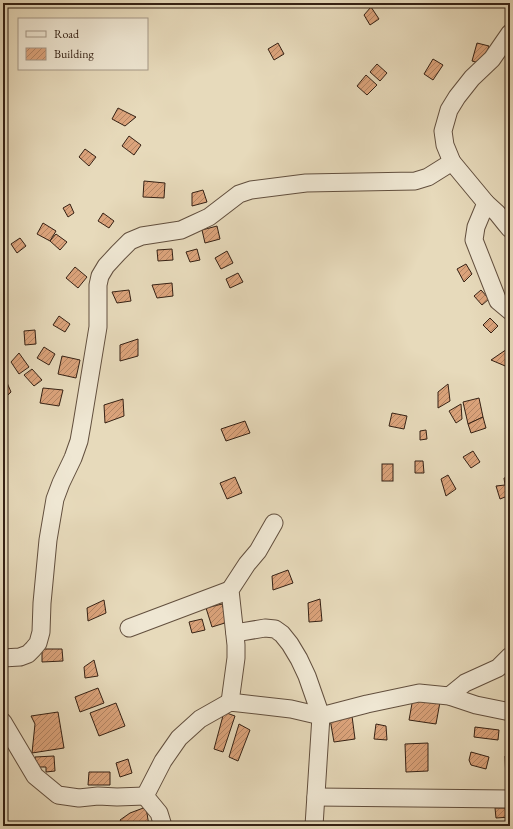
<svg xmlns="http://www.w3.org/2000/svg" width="513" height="829" viewBox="0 0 513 829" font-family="'EB Garamond',serif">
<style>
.building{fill:url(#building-hatch);stroke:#352114}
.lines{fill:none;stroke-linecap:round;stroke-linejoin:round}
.minor-casing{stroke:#624f3e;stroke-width:19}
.minor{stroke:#efe7d3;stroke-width:17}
</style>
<defs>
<pattern id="building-hatch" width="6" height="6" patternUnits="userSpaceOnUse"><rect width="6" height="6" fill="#dca47c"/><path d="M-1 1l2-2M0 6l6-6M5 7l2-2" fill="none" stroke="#b38564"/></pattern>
</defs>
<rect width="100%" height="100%" fill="#e7dabb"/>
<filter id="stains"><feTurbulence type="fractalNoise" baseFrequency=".005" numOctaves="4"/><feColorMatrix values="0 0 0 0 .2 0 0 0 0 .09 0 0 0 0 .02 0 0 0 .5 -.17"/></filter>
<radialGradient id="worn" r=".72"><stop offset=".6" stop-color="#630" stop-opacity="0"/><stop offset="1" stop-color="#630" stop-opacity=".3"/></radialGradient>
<g class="building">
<path d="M371 7 379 19 370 25 364 15Z"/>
<path d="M278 43 284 54 274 60 268 49Z"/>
<path d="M477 43 489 46 483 64 472 61Z"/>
<path d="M433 59 443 65 433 80 424 74Z"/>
<path d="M377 64 387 73 380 81 370 72Z"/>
<path d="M366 75 377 85 367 95 357 86Z"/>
<path d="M118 108 136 117 125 126 112 119Z"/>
<path d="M129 136 141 145 134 155 122 146Z"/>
<path d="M85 149 96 157 89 166 79 157Z"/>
<path d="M144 181 165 183 164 198 143 197Z"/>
<path d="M203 190 207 202 192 206V193Z"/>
<path d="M70 204 74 213 68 217 63 208Z"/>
<path d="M103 213 114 221 109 228 98 221Z"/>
<path d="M43 223 56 231 50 241 37 234Z"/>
<path d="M217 226 220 239 205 243 202 230Z"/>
<path d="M56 234 67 242 60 250 50 241Z"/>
<path d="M20 238 26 246 17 253 11 244Z"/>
<path d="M172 249 173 260 158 261 157 250Z"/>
<path d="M197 249 200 260 190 262 186 252Z"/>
<path d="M227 251 233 263 221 269 215 258Z"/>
<path d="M466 264 472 274 464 282 457 269Z"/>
<path d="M75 267 87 277 78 288 66 278Z"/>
<path d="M238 273 243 282 230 288 226 279Z"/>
<path d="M172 283 173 296 157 298 152 285Z"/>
<path d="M129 290 131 301 117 303 112 292Z"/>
<path d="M481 290 489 299 482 305 474 296Z"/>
<path d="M59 316 70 324 65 332 53 325Z"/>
<path d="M490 318 498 326 491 333 483 325Z"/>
<path d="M35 330 36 344 25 345 24 331Z"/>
<path d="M138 339V356L120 361V345Z"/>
<path d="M44 347 55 354 49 365 37 358Z"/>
<path d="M510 347V368L491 360Z"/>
<path d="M19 353 29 367 19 374 11 362Z"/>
<path d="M62 356 80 360 76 378 58 374Z"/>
<path d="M32 369 42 380 34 386 24 375Z"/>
<path d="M5 378 11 392 5 398 3 393V380Z"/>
<path d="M448 384 450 401 438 408V392Z"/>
<path d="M43 388 63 390 59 406 40 403Z"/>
<path d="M479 398 483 417 468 424 463 402Z"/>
<path d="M123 399 124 416 105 423 104 405Z"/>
<path d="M461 404 462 419 456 423 449 411Z"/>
<path d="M392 413 407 416 404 429 389 426Z"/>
<path d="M483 417 486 428 471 433 468 424Z"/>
<path d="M245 421 250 433 226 441 221 429Z"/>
<path d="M426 430 427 439 420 440V431Z"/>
<path d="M473 451 480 462 471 468 463 457Z"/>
<path d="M415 461H423L424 473H415Z"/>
<rect x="382" y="464" width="11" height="17"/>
<path d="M448 475 456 489 446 496 441 479Z"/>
<path d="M235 477 242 493 227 499 220 483Z"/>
<path d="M510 477V496V495L500 499 496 486 505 485 504 478Z"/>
<path d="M288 570 293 583 273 590 272 576Z"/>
<path d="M320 599 322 621 309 622 308 603Z"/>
<path d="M104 600 106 613 88 621 87 608Z"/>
<path d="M222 604 228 622 212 627 206 608Z"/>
<path d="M202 619 205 630 192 633 189 622Z"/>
<path d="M42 649H62L63 661 42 662Z"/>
<path d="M94 660 98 676 85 678 84 667Z"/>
<path d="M98 688 104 703 80 712 75 697Z"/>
<path d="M413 698 440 702 436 724 409 720Z"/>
<path d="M116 703 125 726 99 736 90 713Z"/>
<path d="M58 712 64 748 32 753 35 724 31 716Z"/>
<path d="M224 712 235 716 223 752 214 749Z"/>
<path d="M352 716 355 739 334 742 330 719Z"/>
<path d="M239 724 250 730 238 761 229 757Z"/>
<path d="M376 724 386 726 387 740 374 739Z"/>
<path d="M475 727 499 730 498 740 474 737Z"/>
<path d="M428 743V771L406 772 405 744Z"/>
<path d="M471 752 489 757 486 769 471 765 469 760Z"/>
<path d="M510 755V780H506L505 756Z"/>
<path d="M54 756 55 771 46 772V767H36L35 757Z"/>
<path d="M128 759 132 773 120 777 116 763Z"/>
<path d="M89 772H110V785H88Z"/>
<path d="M146 807 149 826H124L120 820 130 813Z"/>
<path d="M495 808H510V817L496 818Z"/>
</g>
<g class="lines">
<defs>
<g id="minor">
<path d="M510 33 492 59 472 78 457 97 449 110 443 131 445 145 452 162 486 203 497 213 505 223 510 229"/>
<path d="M486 203 476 227 474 240 498 301 510 311"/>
<path d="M129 628 230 590"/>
<path d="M235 633 265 628 275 629 282 634 290 644 299 659 307 676 321 716 314 826"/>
<path d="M3 658 20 657 28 654 33 649 38 643 41 632 42 603 48 540 55 499 61 483 73 458 79 441 82 424 98 327V285L100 276 106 266 118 253 130 241 142 236 181 230 194 224 209 217 239 194 251 190 306 183 415 181 428 177 452 162"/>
<path d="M449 696 465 683 498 668 510 656"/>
<path d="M230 702 236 658V645L230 590 247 564 258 551 274 523"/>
<path d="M3 722 35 776 58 795 79 798 98 796 117 797 145 796"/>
<path d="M316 797 510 799"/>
<path d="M163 826 159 813 145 796 163 761 179 738 200 719 230 702 291 709 321 716 367 704 419 693 449 696 476 705 510 712"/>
</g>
</defs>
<use href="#minor" class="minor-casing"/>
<use href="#minor" class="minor"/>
</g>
<rect width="513" height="829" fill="none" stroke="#e7dabb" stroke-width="16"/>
<rect x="4" y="4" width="505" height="821" fill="none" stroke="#352114" stroke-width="2"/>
<rect x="8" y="8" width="497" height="813" fill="none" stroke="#352114"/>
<rect x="18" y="18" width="130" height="52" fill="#efe7d3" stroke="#a59887"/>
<rect x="26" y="31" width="20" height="6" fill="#efe7d3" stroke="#a59887"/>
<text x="54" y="38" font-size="12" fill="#352114">Road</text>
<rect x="26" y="48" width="20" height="12" fill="url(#building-hatch)" stroke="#a59887"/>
<text x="54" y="58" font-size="12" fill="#352114">Building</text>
<rect width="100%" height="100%" filter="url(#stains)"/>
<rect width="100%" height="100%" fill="url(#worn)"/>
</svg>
